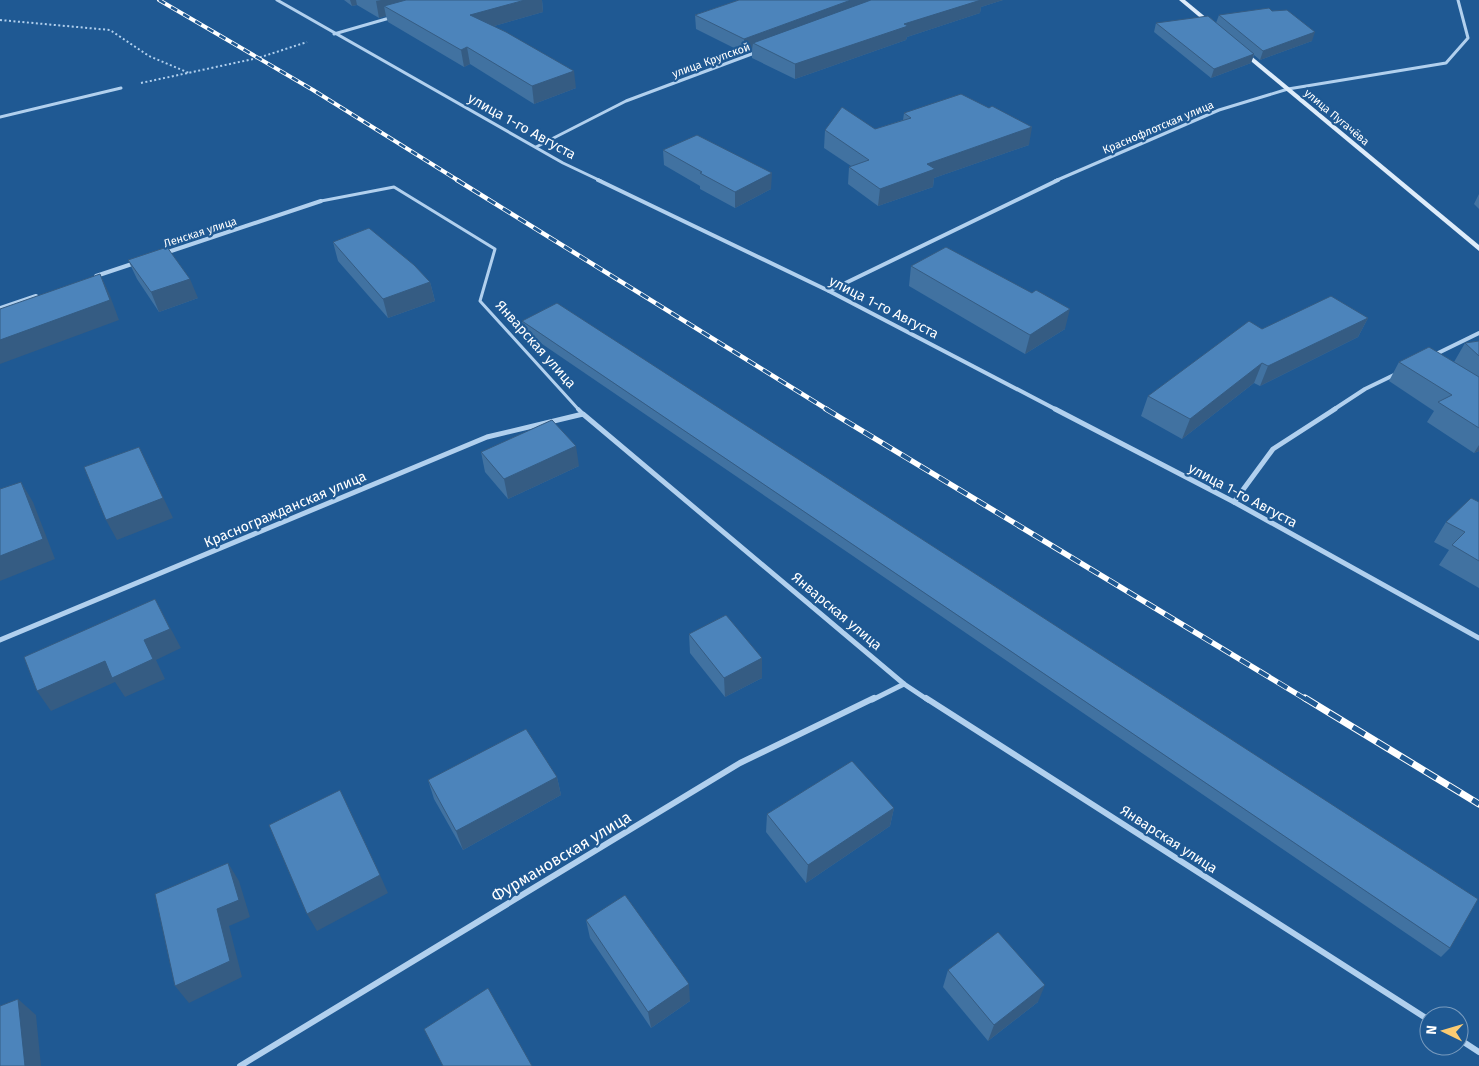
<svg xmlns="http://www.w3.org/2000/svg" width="1479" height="1066" viewBox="0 0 1479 1066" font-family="'Fira Sans',sans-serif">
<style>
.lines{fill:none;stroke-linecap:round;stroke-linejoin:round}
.path{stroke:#b1d0ee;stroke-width:2;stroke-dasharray:2 2.5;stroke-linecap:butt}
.lane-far1{stroke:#b1d0ee;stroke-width:3}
.lane{stroke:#b1d0ee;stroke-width:4}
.street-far3{stroke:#b1d0ee;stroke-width:3}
.street-far2{stroke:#b1d0ee;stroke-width:4}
.street-far1{stroke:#b1d0ee;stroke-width:5}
.street{stroke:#b1d0ee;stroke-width:6}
.secondary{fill:#deecfa;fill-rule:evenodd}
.rail-far3-casing{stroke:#fff;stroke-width:4}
.rail-far2-casing{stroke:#fff;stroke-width:4.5}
.rail-far1-casing{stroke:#fff;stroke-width:5.5}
.rail-casing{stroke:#fff;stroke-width:7}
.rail-far3{stroke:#1f5993;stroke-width:2.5;stroke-dasharray:7;stroke-linecap:butt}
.rail-far2{stroke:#1f5993;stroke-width:3;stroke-dasharray:9;stroke-linecap:butt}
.rail-far1{stroke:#1f5993;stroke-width:4;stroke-dasharray:11;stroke-linecap:butt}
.rail{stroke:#1f5993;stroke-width:5;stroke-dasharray:14;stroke-linecap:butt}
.wall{fill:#4172a1}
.shaded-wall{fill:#355c83}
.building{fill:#4c84bb;stroke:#355c83}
.labels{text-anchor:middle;stroke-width:4.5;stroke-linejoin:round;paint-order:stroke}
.far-street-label{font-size:11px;fill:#fff;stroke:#1f5993}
.street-label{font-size:14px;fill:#fff;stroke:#1f5993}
.near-street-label{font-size:16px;fill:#fff;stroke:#1f5993}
</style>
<rect width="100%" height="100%" fill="#1f5993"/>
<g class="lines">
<g class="path">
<path d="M0 20 110 30 149 56 189 73"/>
<path d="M141 83 258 58 307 42"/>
</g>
<path class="lane-far1" d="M321 201 394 187 495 249 480 301 579 410"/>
<path class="lane" d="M578 409 583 414"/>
<g class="street-far3">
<path d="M277 0 563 163 601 181"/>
<path d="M334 34 393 17"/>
<path d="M0 117 121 88"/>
<path d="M536 147 626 101 757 52"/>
<path d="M1055 181 1219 110 1288 89 1446 63 1468 38 1458 0"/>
</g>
<g class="street-far2">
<path d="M598 180 829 291 1057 410"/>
<path d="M165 253 321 201"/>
<path d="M96 276 135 263"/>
<path d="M829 291 1058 180"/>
<path d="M0 308 36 296"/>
<path d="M1432 356 1479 333"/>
<path d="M1333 410 1365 389 1396 374"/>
</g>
<g class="street-far1">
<path d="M1055 409 1234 502 1479 638"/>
<path d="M1234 502 1273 449 1335 409"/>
<path d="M0 640 487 437 583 414 904 684 928 700"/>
<path d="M872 700 904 684"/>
</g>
<g class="street">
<path d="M926 698 1429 1020"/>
<path d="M1459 1039 1479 1052"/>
<path d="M240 1066 740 763 874 698"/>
</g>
<g class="secondary">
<path d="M1179 0H1185L1214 24V26H1210Z"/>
<path d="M1240 50H1244L1479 245V251L1240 52Z"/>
</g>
<defs>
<path id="rail-far3" d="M159 0 313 90 459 181"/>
<path id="rail-far2" d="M457 180 828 410"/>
<path id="rail-far1" d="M826 409 1307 700"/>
<path id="rail" d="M1305 698 1479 804"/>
</defs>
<use href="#rail-far3" class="rail-far3-casing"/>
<use href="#rail-far2" class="rail-far2-casing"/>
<use href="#rail-far1" class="rail-far1-casing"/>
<use href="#rail" class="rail-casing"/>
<use href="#rail-far3" class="rail-far3"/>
<use href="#rail-far2" class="rail-far2"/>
<use href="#rail-far1" class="rail-far1"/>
<use href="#rail" class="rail"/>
</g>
<g class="wall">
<path d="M344 0H542L543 12 494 26 576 88 534 104 470 64 464 67 388 22 386 16 379 18 357 5 352 6Z"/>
<path d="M739 0H1003L981 7 980 13 907 37 906 40 795 79 752 58V50L744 53 696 29 695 15Z"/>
<path d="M1219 15 1312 41 1260 60 1254 55 1251 63 1211 78 1154 32 1156 23H1216Z"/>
<path d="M904 113 1029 145 934 178 933 187 878 206 848 184 849 167 851 166 824 148 825 130 875 129 903 120Z"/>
<path d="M663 150 771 189 735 208 700 189V186L664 165Z"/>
<path d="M1479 194V209L1474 204Z"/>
<path d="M333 242 430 282 435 301 388 318 338 261Z"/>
<path d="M128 260 198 298 159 312 137 279Z"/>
<path d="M911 266 1065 329 1025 354 909 286Z"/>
<path d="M1368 318 1358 337 1260 386 1254 383 1182 439 1141 416 1148 396 1262 329Z"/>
<path d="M522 321 1450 948 1441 957 523 331Z"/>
<path d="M1479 341V451L1474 453 1427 422 1434 411 1389 381 1399 362H1454L1465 343Z"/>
<path d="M481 452 579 466 508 499 485 472Z"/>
<path d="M1479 502V588L1439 565 1449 550 1434 542 1446 522Z"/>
<path d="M689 634 762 678 725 697 690 653Z"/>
<path d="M557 777 561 795 463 850 434 799 428 780Z"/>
<path d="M894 808 890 826 806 883 766 832 767 814Z"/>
<path d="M586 920 690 1001 651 1028 590 938Z"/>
<path d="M948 970 1038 1002 988 1041 943 987Z"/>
</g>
<g class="shaded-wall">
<path d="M350 0H356L357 5 352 6Z"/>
<path d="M381 0H445L384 6 386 16 379 18 376 1Z"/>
<path d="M525 0H542L543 12 473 32 470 15Z"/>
<path d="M851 0H887L753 43 752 50 744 53V39Z"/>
<path d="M973 0H1003L981 7 980 13 907 37 906 40 795 79V64L904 24Z"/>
<path d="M1315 32 1312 41 1260 60 1263 51Z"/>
<path d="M467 47 470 64 464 67 461 50Z"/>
<path d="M1254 54 1251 63 1211 78 1214 69Z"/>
<path d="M574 71 576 88 534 104 532 86Z"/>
<path d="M1032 127 1029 145 934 178 933 187 878 206 880 189 927 164Z"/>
<path d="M772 173 771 189 735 208V192Z"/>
<path d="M100 274 109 293 119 320 0 364V340Z"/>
<path d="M190 279 198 298 159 312 151 292Z"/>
<path d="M430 282 435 301 388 318 383 299Z"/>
<path d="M1070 309 1065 329 1025 354 1030 335Z"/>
<path d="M1368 318 1358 337 1260 386 1268 366Z"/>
<path d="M1262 363 1254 383 1182 439 1190 419Z"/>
<path d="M1479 445V451L1474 453Z"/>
<path d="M576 446 579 466 508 499 504 479Z"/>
<path d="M139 447 173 518 117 540 106 520Z"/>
<path d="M21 482 33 502 55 559 0 581V556Z"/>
<path d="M155 599 181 648 156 660 165 679 125 697 115 682 51 711 37 691Z"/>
<path d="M762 658V678L725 697 724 678Z"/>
<path d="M557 777 561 795 463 850 456 831Z"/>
<path d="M894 808 890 826 806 883 808 865Z"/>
<path d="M228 863 239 881 250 917 229 926 242 977 189 1003 175 986Z"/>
<path d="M380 875 388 893 317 931 307 914Z"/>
<path d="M689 984 690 1001 651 1028 648 1012Z"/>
<path d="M1045 985 1038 1002 988 1041 994 1025Z"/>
<path d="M18 999 36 1015 41 1066H25Z"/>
</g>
<g class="building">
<path d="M406 0H525L470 15 506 32 574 71 532 86 467 47 461 50 384 6Z"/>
<path d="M739 0H851L744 39 695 15Z"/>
<path d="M871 0H981L904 24 908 26 795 64 753 43Z"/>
<path d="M1269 8 1272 11 1287 10 1315 32 1263 51 1219 15Z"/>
<path d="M1208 16 1254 54 1214 69 1156 23Z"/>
<path d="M961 94 989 108 992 106 1032 127 927 164 935 169 880 189 849 167 869 160 825 130 842 107 875 129 911 118 904 113Z"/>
<path d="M697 135 772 173 735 192 700 173 702 172 663 150Z"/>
<path d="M369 228 414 265 430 282 383 299 333 242Z"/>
<path d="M167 247 190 279 151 292 128 260Z"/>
<path d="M946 247 1032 293 1036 290 1070 309 1030 335 911 266Z"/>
<path d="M100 274 110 300 0 340V309Z"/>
<path d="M1331 296 1368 318 1268 366 1262 363 1190 419 1148 396 1249 321 1262 329Z"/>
<path d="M557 303 1478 899 1450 948 522 321Z"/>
<path d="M1479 341V356L1465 343Z"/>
<path d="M1429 347 1479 377V428L1438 402 1452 395 1399 362Z"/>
<path d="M552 420 576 446 504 479 481 452Z"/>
<path d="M139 447 163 498 106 520 84 467Z"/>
<path d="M21 482 43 539 0 556V489Z"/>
<path d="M1471 498 1479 502V561L1452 545 1465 532 1446 522Z"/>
<path d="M155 599 170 629 144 640 153 659 112 678 105 661 37 691 24 657Z"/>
<path d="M726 615 762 658 724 678 689 634Z"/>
<path d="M526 729 557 777 456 831 428 780Z"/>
<path d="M852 761 894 808 808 865 767 814Z"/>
<path d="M340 790 380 875 307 914 269 825Z"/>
<path d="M228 863 239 900 217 909 230 961 175 986 155 894Z"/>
<path d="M625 895 689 984 648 1012 586 920Z"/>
<path d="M998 932 1045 985 994 1025 948 970Z"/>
<path d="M488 988 532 1066H443L424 1029Z"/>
<path d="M18 999 25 1066H0V1006Z"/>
</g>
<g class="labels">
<g class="far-street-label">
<text transform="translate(711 60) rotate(-20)" y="4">улица Крупской</text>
<text transform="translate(1337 117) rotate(40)" y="4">улица Пугачёва</text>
<text transform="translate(1158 127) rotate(-23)" y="4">Краснофлотская улица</text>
<text transform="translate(200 232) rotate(-18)" y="4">Ленская улица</text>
</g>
<g class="street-label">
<text transform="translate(522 126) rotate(29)" y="5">улица 1-го Августа</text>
<text transform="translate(884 307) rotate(27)" y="5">улица 1-го Августа</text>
<text transform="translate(536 344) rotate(48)" y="5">Январская улица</text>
<text transform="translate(1243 495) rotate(28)" y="5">улица 1-го Августа</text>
<text transform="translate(285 509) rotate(-23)" y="5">Красногражданская улица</text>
<text transform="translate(837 611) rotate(40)" y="5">Январская улица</text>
<text transform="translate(1169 839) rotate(33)" y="5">Январская улица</text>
</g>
<g class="near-street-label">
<text transform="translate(561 856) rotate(-31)" y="6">Фурмановская улица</text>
</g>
</g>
<g transform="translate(1444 1031) rotate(275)"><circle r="24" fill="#1f5993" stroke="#799bbe"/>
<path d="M0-4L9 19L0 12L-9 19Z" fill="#fbcb72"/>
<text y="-8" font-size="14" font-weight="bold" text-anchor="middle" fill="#ffffff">N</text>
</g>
</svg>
